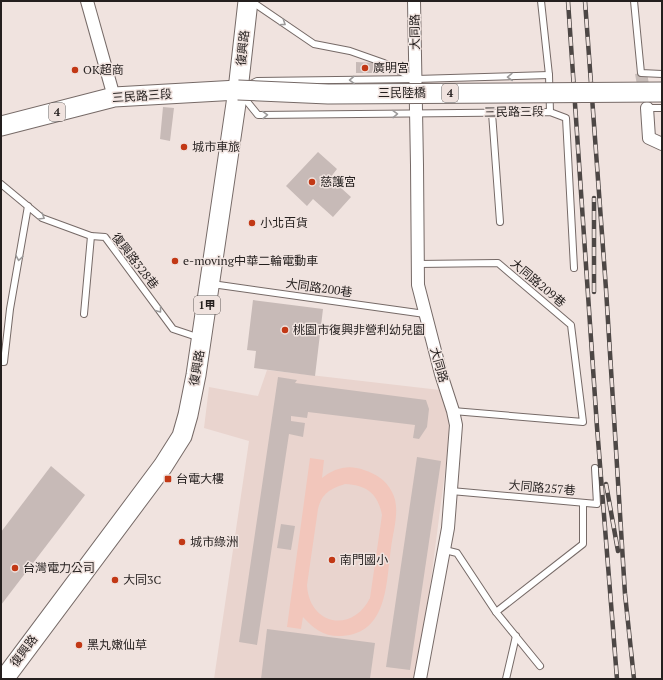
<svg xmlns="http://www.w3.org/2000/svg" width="663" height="680" viewBox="0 0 663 680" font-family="'PT Serif','Noto Sans TC',serif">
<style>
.built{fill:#e9d4ce}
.green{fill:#f2c6bb;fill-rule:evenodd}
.building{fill:#c7bab7}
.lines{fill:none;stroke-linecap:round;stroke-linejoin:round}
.minor-tunnel{stroke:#c7bcb8;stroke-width:12;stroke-dasharray:12 6;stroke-linecap:butt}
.service-casing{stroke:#766a67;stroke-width:8}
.minor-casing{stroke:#766a67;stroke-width:14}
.primary-casing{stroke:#766a67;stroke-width:21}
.service{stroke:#fff;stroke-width:6}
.minor{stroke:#fff;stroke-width:12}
.primary{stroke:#fff;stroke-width:19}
.rail-casing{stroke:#4d4745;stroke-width:4.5}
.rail{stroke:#f0e3df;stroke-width:3;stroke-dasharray:9;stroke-linecap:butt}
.primary-bridge-casing{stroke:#766a67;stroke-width:21;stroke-linecap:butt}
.primary-bridge{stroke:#fff;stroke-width:19}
.oneway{stroke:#9c9a9a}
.poi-dot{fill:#c23815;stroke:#f0e3df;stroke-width:1.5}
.labels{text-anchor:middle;stroke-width:3;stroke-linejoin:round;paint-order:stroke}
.shield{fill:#f0e3df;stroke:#615a58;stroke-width:1}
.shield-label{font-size:11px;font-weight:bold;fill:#241f1e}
.street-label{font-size:12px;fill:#241f1e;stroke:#f0e3df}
.poi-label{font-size:12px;fill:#241f1e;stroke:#f0e3df;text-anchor:start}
</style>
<rect width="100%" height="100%" fill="#f0e3df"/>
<path class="built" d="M267 370 440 390 451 426 418 679H214L249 441 204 428 209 387 258 396Z"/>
<path class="green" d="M310 458 324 460 322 478C334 468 349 464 364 470 376 474 386 480 392 492 401 508 393 531 391 548 386 583 388 633 342 636 324 637 314 629 303 617L301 629 287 627ZM345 484C367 485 378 494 382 515L370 598C352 634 309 625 307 585L318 509C322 493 330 489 345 484Z"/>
<g class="building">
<path d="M356 62 374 63V73H356Z"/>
<path d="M163 107 174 108 170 141 160 139Z"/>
<path d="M318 152 337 169 330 178 351 197 333 217 313 199 307 206 286 186Z"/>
<path d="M253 300 323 309 315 376 254 368 256 351 247 350Z"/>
<path d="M278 377 297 380 295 383 426 400 429 409 427 427 419 439 413 438 415 425 308 412 307 418 291 416V421L305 423 303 437 289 434 257 645 239 642Z"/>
<path d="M417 457 441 461 410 670 386 667Z"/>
<path d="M51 466 85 495 1 605V532Z"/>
<path d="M281 524 295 526 291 550 277 548Z"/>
<path d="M267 629 375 643 370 679H261Z"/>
</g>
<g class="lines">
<path class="minor-tunnel" d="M641 73 645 97"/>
<defs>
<g id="service">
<path d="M251 1 314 44 350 51 384 63 415 79"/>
<path d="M541 1 549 75 550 112"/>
<path d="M634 1 641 73 662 74"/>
<path d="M251 84 257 81 416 79 549 75"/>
<path d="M241 94 258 115 550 112 566 118 574 268"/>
<path d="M647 108H662"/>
<path d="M492 113 500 222"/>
<path d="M1 184 42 218 91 236 105 237 173 329 200 338"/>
<path d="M418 264 498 263 571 325 583 422 453 411"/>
<path d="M212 284 425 314"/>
<path d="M84 314 91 236"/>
<path d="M1 362H4L10 309 28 206"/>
<path d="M451 491 597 504 595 468"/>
<path d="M445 550 457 553 496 612 540 666"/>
<path d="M496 612 583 544V503"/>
<path d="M506 679 516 636"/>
</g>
<g id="minor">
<path d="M87 1 114 97"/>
<path d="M414 1 417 165 418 285 441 374 453 411 456 425 448 528 420 679"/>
<path d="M647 108 649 138 662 144"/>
</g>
<g id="primary">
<path d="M1 126 114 97 238 90"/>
<path d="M4 679 163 466 182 436 188 415 196 375 238 90 248 1"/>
</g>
</defs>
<use href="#service" class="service-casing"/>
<use href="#minor" class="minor-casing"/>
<use href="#primary" class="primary-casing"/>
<use href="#service" class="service"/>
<use href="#minor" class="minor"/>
<use href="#primary" class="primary"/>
<defs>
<g id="rail">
<path d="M568 1 597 427 617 679"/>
<path d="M585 1 606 289 625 594 634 679"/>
<path d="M594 292V198"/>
<path d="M606 484 618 551"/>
</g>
</defs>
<use href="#rail" class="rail-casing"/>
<use href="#rail" class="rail"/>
<defs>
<path id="primary-bridge" d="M238 90 328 94 662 92"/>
</defs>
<use href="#primary-bridge" class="primary-bridge-casing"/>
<use href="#primary-bridge" class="primary-bridge"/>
</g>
<defs><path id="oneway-chevron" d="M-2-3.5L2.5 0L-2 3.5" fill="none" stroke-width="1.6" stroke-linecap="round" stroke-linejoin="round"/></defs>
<g class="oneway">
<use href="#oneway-chevron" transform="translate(283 23) rotate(34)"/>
<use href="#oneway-chevron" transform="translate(510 77) rotate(178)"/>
<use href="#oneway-chevron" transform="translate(352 80) rotate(179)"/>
<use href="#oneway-chevron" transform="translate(395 114) rotate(-1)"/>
<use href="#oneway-chevron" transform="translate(265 115) rotate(-1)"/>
<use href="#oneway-chevron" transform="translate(42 217) rotate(31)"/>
<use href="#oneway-chevron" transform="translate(19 258) rotate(99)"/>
<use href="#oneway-chevron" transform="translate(159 310) rotate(54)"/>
</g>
<g class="poi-dot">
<circle cx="365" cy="68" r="4"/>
<circle cx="75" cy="70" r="4"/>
<circle cx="184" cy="147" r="4"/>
<circle cx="312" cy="182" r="4"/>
<circle cx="252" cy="223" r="4"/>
<circle cx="175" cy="261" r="4"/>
<circle cx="285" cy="330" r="4"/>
<rect x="164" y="475" width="8" height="8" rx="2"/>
<circle cx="182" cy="542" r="4"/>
<circle cx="332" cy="560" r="4"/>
<circle cx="15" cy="568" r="4"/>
<circle cx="115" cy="580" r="4"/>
<circle cx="79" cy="645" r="4"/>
</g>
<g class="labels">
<g class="shield">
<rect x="442" y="84" width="16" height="18" rx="3"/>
<rect x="49" y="103" width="16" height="18" rx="3"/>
<rect x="194" y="296" width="26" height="18" rx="3"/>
</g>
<g class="shield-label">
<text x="450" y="97">4</text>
<text x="57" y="116">4</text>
<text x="207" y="309">1甲</text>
</g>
<g class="street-label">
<text transform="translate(415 32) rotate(-91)" y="4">大同路</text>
<text transform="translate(243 48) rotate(-84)" y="4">復興路</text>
<text x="402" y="97">三民陸橋</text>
<text transform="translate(142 96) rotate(-4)" y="4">三民路三段</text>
<text transform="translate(514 112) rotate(-1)" y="4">三民路三段</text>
<text transform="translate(135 261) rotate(52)" y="4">復興路328巷</text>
<text transform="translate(538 283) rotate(40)" y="4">大同路209巷</text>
<text transform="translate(319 288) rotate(8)" y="4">大同路200巷</text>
<text transform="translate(439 365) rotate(74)" y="4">大同路</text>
<text transform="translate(197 368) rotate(-80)" y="4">復興路</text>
<text transform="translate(542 488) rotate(5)" y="4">大同路257巷</text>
<text transform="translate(24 651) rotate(-53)" y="4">復興路</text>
</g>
<g class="poi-label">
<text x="373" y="72">廣明宮</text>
<text x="83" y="74">OK超商</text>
<text x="192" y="151">城市車旅</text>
<text x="320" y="186">慈護宮</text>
<text x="260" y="227">小北百貨</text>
<text x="183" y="265">e-moving中華二輪電動車</text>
<text x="293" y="334">桃園市復興非營利幼兒園</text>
<text x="176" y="483">台電大樓</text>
<text x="190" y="546">城市綠洲</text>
<text x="340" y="564">南門國小</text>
<text x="23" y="572">台灣電力公司</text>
<text x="123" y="584">大同3C</text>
<text x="87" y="649">黑丸嫩仙草</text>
</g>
</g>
<rect width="663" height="680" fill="none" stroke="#241f1e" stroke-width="4"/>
</svg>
